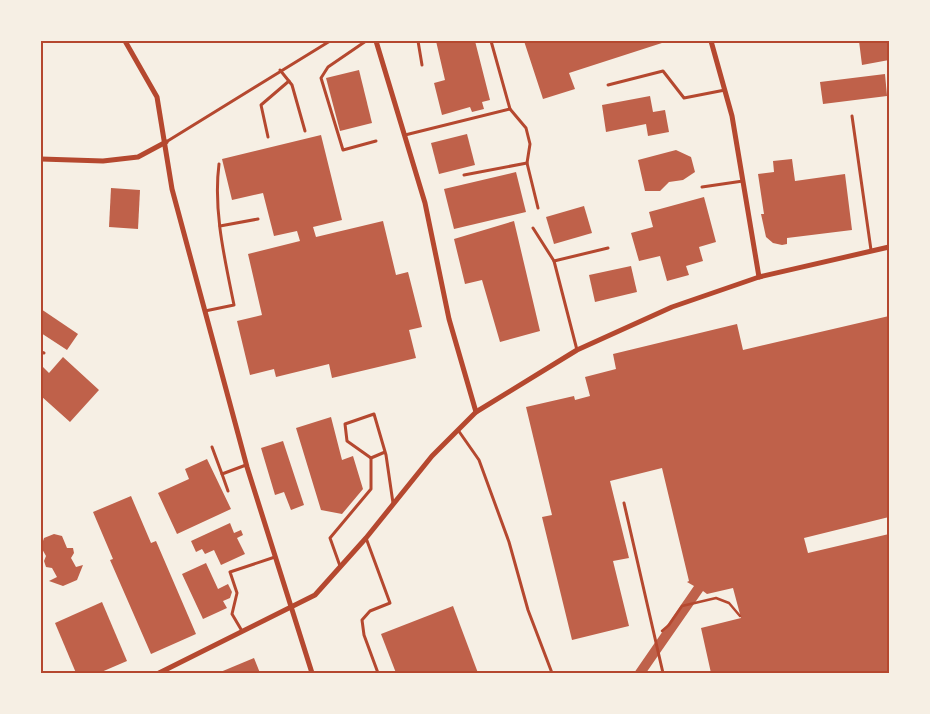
<svg xmlns="http://www.w3.org/2000/svg" width="930" height="714" viewBox="0 0 930 714" font-family="'Alegreya Sans',sans-serif">
<style>
.building{fill:#bf614a}
.lines{fill:none;stroke-linecap:round;stroke-linejoin:round}
.path{stroke:#b5482f;stroke-width:2.5}
.service{stroke:#b5482f;stroke-width:3}
.minor{stroke:#b5482f;stroke-width:5}
.neatline{fill:none;stroke:#b5482f;stroke-width:2}
</style>
<rect width="100%" height="100%" fill="#f6efe4"/>
<g class="building">
<path d="M436 41H475L490 100 482 102 484 109 472 112 470 107 442 115 434 83 445 80Z"/>
<path d="M524 41H665V42L569 73 575 89 543 99Z"/>
<path d="M859 41H889V60L862 65Z"/>
<path d="M359 70 372 123 340 131 326 78Z"/>
<path d="M885 74 887 96 823 104 820 82Z"/>
<path d="M650 96 653 112 665 110 669 132 648 136 646 124 606 132 602 105Z"/>
<path d="M467 134 475 165 439 174 431 143Z"/>
<path d="M321 135 342 220 313 227 316 237 383 221 396 275 408 272 422 327 409 330 416 358 332 378 329 364 276 377 274 369 250 375 237 321 262 315 248 254 300 241 297 231 274 236 263 193 232 200 222 159Z"/>
<path d="M676 150 691 157 695 172 683 180 669 182 660 191H645L638 160Z"/>
<path d="M792 159 795 181 845 174 852 230 787 238V244L782 245 773 243 766 237 761 214H764L758 174 774 172 773 161Z"/>
<path d="M516 172 526 212 454 229 444 189Z"/>
<path d="M111 188 140 190 138 229 109 227Z"/>
<path d="M704 197 716 242 699 247 703 261 686 266 689 275 667 281 660 256 639 261 631 233 653 227 649 212Z"/>
<path d="M584 206 592 233 554 244 546 217Z"/>
<path d="M514 221 540 331 500 342 482 280 465 284 454 239Z"/>
<path d="M631 266 637 292 595 302 589 275Z"/>
<path d="M41 309 78 334 67 350 41 333Z"/>
<path d="M889 316V517L804 538 808 553 889 534V673H711L701 628 741 618 733 588 707 594 703 591 646 673H634L694 586 687 582 689 581 662 468 610 481 629 558 613 561 629 626 572 640 542 517 552 515 526 407 574 396 575 400 590 396 585 377 616 369 613 354 737 324 743 350Z"/>
<path d="M63 357 99 390 70 422 41 396V365L49 373Z"/>
<path d="M331 417 342 460 353 456 363 489 342 514 321 510 296 428Z"/>
<path d="M283 441 304 505 291 510 284 492 275 495 261 448Z"/>
<path d="M207 459 231 509 177 534 158 493 189 479 185 469Z"/>
<path d="M131 496 151 543 156 541 196 634 151 654 110 560 113 559 93 512Z"/>
<path d="M230 523 234 533 241 530 243 535 237 538 245 554 221 565 214 550 205 554 202 549 196 552 191 541Z"/>
<path d="M54 534 62 536 67 548H73L74 553 71 558 76 567 83 565 77 580 63 586 49 581 57 577 52 568 46 567 44 561 46 556 41 547 44 538Z"/>
<path d="M206 563 218 589 228 584 232 592 230 598 223 601 227 608 203 619 182 574Z"/>
<path d="M102 602 127 661 99 673H76L55 623Z"/>
<path d="M453 606 478 673H396L381 634Z"/>
<path d="M254 658 260 673H218Z"/>
</g>
<g class="lines">
<path class="path" d="M662 631 669 625 682 606 716 598 729 603 740 616"/>
<g class="service">
<path d="M366 41 328 67 321 78 343 150 376 141"/>
<path d="M418 41 422 65"/>
<path d="M280 70 292 85 305 131"/>
<path d="M608 85 663 71 684 98 725 90"/>
<path d="M510 109 526 128 530 144 527 163 538 208"/>
<path d="M852 116 871 250"/>
<path d="M405 135 510 109 491 41"/>
<path d="M268 137 261 105 289 81"/>
<path d="M166 142 330 41"/>
<path d="M464 175 527 163"/>
<path d="M702 187 743 181"/>
<path d="M220 226 258 219"/>
<path d="M533 228 554 261"/>
<path d="M205 311 234 305C225 260 213 211 219 164"/>
<path d="M577 350 554 261 608 248"/>
<path d="M41 352 44 353"/>
<path d="M458 430 479 460 509 542 528 610 552 673"/>
<path d="M212 447 222 474 246 465"/>
<path d="M385 452 371 458 347 441 345 424 374 414 386 455 393 503"/>
<path d="M222 474 228 491"/>
<path d="M624 503 663 673"/>
<path d="M366 538 390 603 370 611 362 620 364 635 378 673"/>
<path d="M340 566 330 538 371 489V458"/>
<path d="M242 631 232 614 237 593 230 572 275 557"/>
</g>
<g class="minor">
<path d="M125 41 157 97 172 189 247 467 312 673"/>
<path d="M376 41 425 203 449 319 476 412"/>
<path d="M711 41 732 116 759 277"/>
<path d="M41 159 103 161 138 157 166 142"/>
<path d="M159 673 315 595 366 538 432 456 476 412 577 350 672 307 759 277 889 247"/>
</g>
</g>
<rect width="930" height="714" fill="none" stroke="#f6efe4" stroke-width="85"/>
<rect x="42" y="42" width="846" height="630" class="neatline"/>
</svg>
